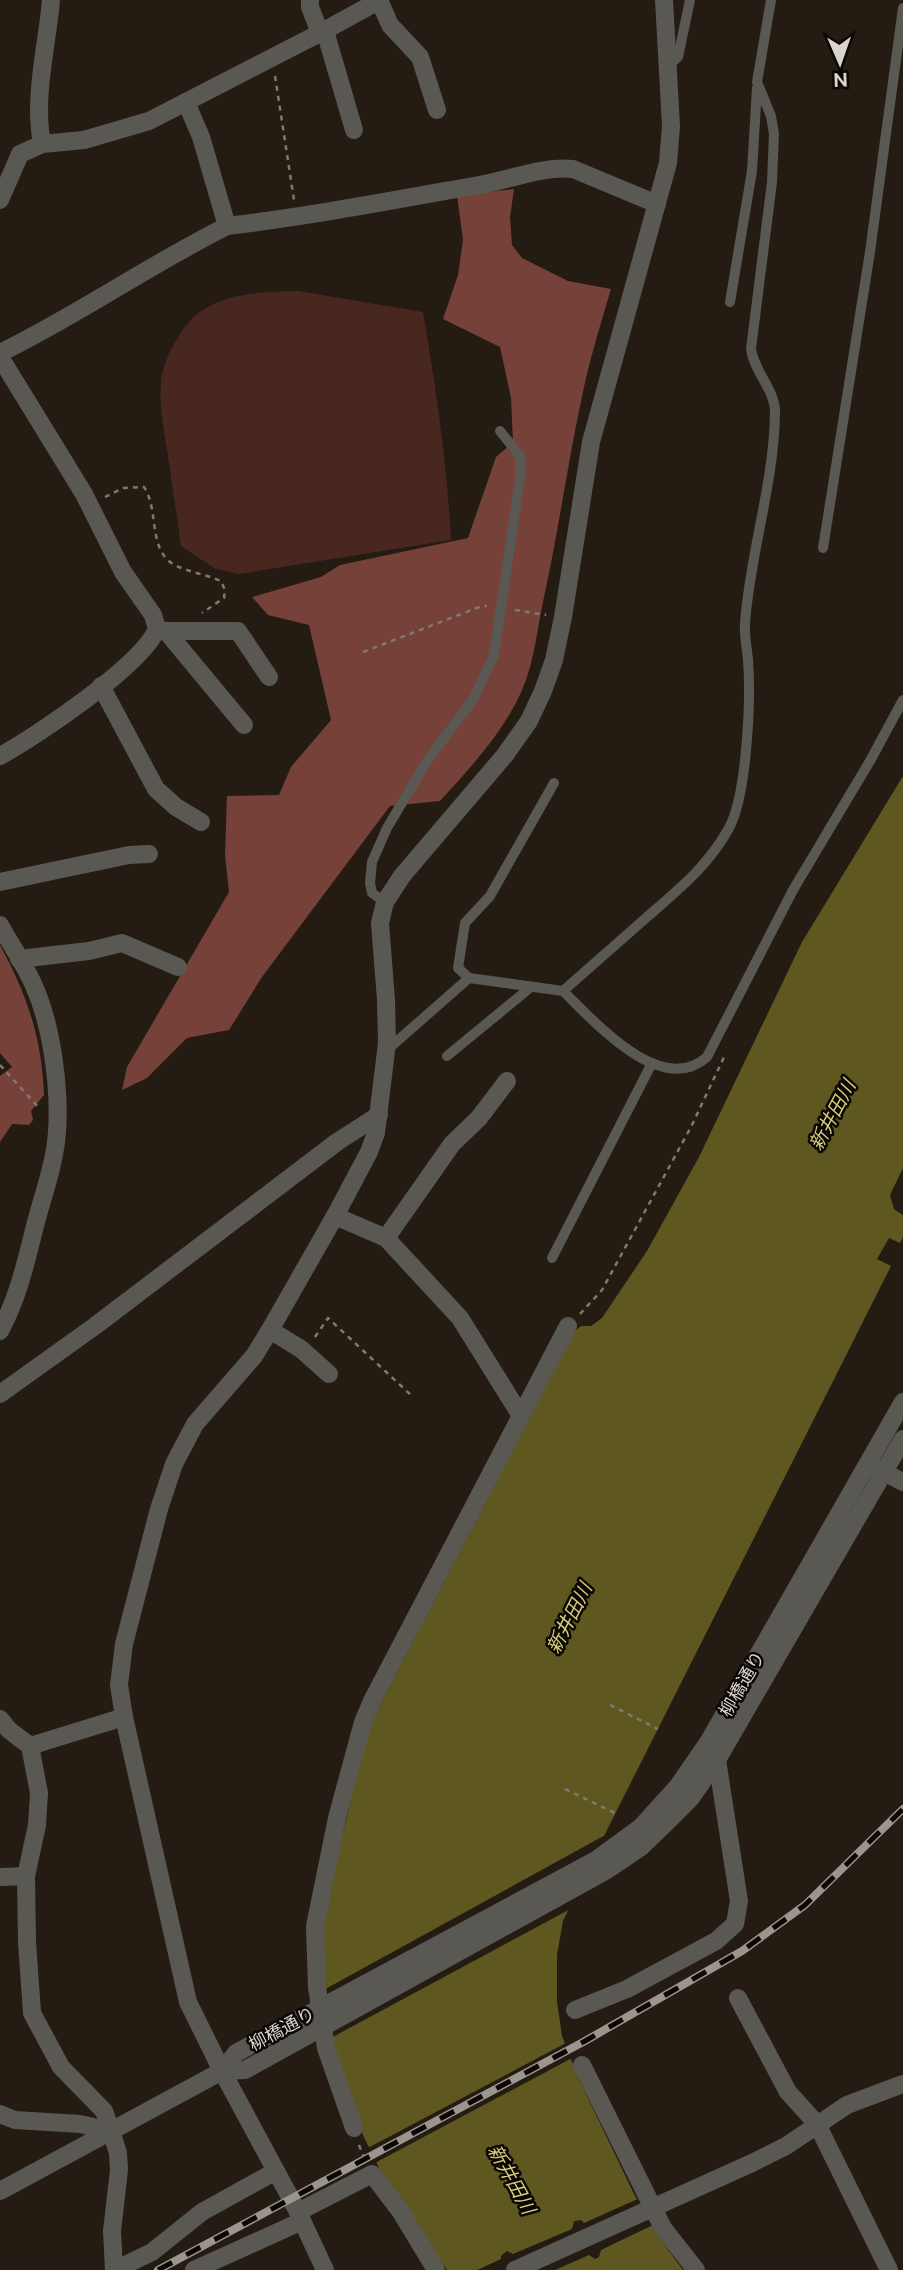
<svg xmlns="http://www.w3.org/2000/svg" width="903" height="2270" viewBox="0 0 903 2270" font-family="'Public Sans','Noto Sans JP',sans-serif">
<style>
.green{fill:#482721}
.forest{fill:#764138}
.water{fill:#5e5820}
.pier{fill:#241b13}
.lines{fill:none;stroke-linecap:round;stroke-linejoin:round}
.path{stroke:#807871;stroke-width:2.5;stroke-dasharray:5 5;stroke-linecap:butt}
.service{stroke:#5a5852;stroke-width:10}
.minor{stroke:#5a5852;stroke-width:18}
.tertiary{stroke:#5a5852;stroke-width:18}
.rail-casing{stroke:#9c958e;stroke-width:8}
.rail{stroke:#0a0704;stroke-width:5;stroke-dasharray:16;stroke-linecap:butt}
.labels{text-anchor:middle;stroke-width:5;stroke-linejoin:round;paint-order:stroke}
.street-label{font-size:18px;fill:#dad4ce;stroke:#0a0704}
.water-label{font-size:19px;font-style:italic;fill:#d8cf7b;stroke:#0a0704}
</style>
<rect width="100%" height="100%" fill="#241b13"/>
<path class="green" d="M298 291 423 312C436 388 447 463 451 540L238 574 214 568 181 546C177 516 172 486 168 456 164 431 159 406 161 381 163 360 182 324 200 312 228 292 265 292 298 291Z"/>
<g class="forest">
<path d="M514 189 510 217 512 245 522 258 568 281 611 289C601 323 590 358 583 392 568 460 559 529 544 597 537 628 535 660 522 690 504 732 470 768 440 801L390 806 262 977 229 1030 187 1038 147 1078 122 1090 127 1067 229 892 225 855 227 796 279 795 291 767 331 720 309 625 268 615 252 597 321 577 340 565 468 538 496 457 513 442 511 398 500 347 443 319 458 275 463 240 457 195Z"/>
<path d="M0 945C27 995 42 1038 44 1095L31 1111 33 1120 29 1125 12 1124 0 1142V1076L12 1067 0 1053Z"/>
</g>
<path class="water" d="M903 776V1168L890 1195 894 1209 903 1215V1237L900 1243 889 1238 877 1259 891 1266 608 1828 563 1921 557 1955V2002L562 2036 577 2075 633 2192 656 2233 683 2270H447L381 2172 360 2129 331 2050 320 1927 369 1726 575 1331 581 1326H591L602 1318 647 1251 699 1157 802 942Z"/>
<g class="pier">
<path d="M609 1833 574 1907 327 2040 320 1992Z"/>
<path d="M568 2042 574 2057 373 2164 366 2149Z"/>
<path d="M640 2198 655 2224 601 2250 599 2257 595 2259 589 2255 555 2270H477L501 2259V2256L507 2251 513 2254 572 2229 574 2221 581 2220 584 2223Z"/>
</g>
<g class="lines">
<g class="path">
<path d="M275 76 294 200"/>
<path d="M105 497 123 488 144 487C159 509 148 549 173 564 187 572 205 574 221 581L225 590 224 598 202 613"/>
<path d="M515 610 546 615"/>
<path d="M363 652 482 606H487"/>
<path d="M0 1065 40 1109"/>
<path d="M580 1314 602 1290 691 1127 725 1055"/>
<path d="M315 1337 328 1318 412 1396"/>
<path d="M610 1705 658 1729"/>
<path d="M565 1789 615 1813"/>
<path d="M359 2145 364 2158"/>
</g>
<g class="service">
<path d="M667 67 678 57 690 0"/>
<path d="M730 302 752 171 757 88"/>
<path d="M823 548 870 252 903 8"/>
<path d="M385 902 372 893 370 883 372 862 387 828 427 761 474 698 494 655 520 478V456L500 431"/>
<path d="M469 978 458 968 465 923 490 896 554 783"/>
<path d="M563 991C594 1021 661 1098 707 1057L793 890 870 761 903 700"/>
<path d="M387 1050 469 978 563 991C591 966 619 942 647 917 678 890 709 865 729 828 747 795 751 699 748 660 747 648 744 635 745 623 750 553 774 484 775 413 776 391 754 372 751 349L772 182 774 134 771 116 757 82 771 0"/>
<path d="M447 1056 531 987"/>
<path d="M552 1258 652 1063"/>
</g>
<g class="minor">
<path d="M310 0V7L320 33"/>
<path d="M379 0 390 25 420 57 437 110"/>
<path d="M325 31 354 130"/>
<path d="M42 144C33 97 47 47 51 0"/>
<path d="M0 200 20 154 42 144 84 140 149 121 320 33 380 0"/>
<path d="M227 226C311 216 395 200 479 185 511 180 540 166 573 169L657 204"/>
<path d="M0 353C78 315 149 265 227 226L201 137 186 102"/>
<path d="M0 357 84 494 123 572 153 615 157 629C142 665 37 736 0 756"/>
<path d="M157 629 166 631 244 725"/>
<path d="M166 631H238L269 677"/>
<path d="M101 686 156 789 176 807 201 822"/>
<path d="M0 882 129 855 149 854"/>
<path d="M0 925C11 945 25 965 34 986 52 1026 60 1088 57 1132 55 1163 43 1195 35 1226 26 1262 18 1298 0 1331"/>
<path d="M19 959 89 951 122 943 178 967"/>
<path d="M335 1216 386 1238 460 1318 521 1416"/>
<path d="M386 1238 452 1144 479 1118 507 1081"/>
<path d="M270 1330 301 1349 329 1374"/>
<path d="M0 1394 95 1326 337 1142 379 1115"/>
<path d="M870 1465 903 1482"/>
<path d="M30 1746 39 1793 37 1825 26 1876 27 1942 32 2013 61 2067 104 2111 111 2131 118 2153 119 2170 112 2231 114 2270"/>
<path d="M0 1877 26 1876"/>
<path d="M738 1998 788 2092 817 2124"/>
<path d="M575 2010 627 1989 716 1941 735 1924 739 1901 717 1760"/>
<path d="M582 2065 663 2228 696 2270"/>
<path d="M0 2114 15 2120 80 2124 111 2131"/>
<path d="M354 2128 326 2048 317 1987 315 1926 337 1818 363 1722 372 1701 568 1326"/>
<path d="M298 2212 372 2174 401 2212 436 2270"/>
<path d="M115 2270 152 2252 202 2212 276 2171"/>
<path d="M194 2270 302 2221"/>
</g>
<g class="tertiary">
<path d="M0 1719 9 1730 30 1746 124 1717"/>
<path d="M222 2071 245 2070 607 1870 641 1847 671 1818 691 1798 717 1760 903 1439"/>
<path d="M817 2124 889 2270"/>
<path d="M0 2191 222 2071 236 2053 596 1860 641 1827 678 1786 709 1741 903 1402"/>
<path d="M325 2270 298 2212 222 2071 188 2002 124 1717 119 1685 124 1644 159 1509 174 1464 195 1424 254 1356 270 1330 335 1216 369 1152 376 1133 387 1043 386 1000 380 923 385 902 402 876 505 755 529 721 543 691 554 660 563 617 591 442 668 163 671 126 664 0"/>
<path d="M515 2270 752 2163 786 2146 847 2105 903 2084"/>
</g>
<defs>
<path id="rail" d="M158 2270 585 2041 742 1951 805 1905 903 1809"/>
</defs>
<use href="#rail" class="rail-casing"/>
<use href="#rail" class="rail"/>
</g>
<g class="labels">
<g class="street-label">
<text transform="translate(742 1684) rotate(-60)" y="6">柳橋通り</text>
<text transform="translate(282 2029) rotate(-28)" y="6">柳橋通り</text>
</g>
<g class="water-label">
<text transform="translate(832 1115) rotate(-62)" y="7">新井田川</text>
<text transform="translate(569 1618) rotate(-63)" y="7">新井田川</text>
<text transform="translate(512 2179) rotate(61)" y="7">新井田川</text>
</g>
</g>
<g transform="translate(840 63) rotate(178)" stroke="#0a0704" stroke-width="5" paint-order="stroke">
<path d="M0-5L12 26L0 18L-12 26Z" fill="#dad4ce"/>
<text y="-10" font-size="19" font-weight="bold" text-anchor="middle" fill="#dad4ce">N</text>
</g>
</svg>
